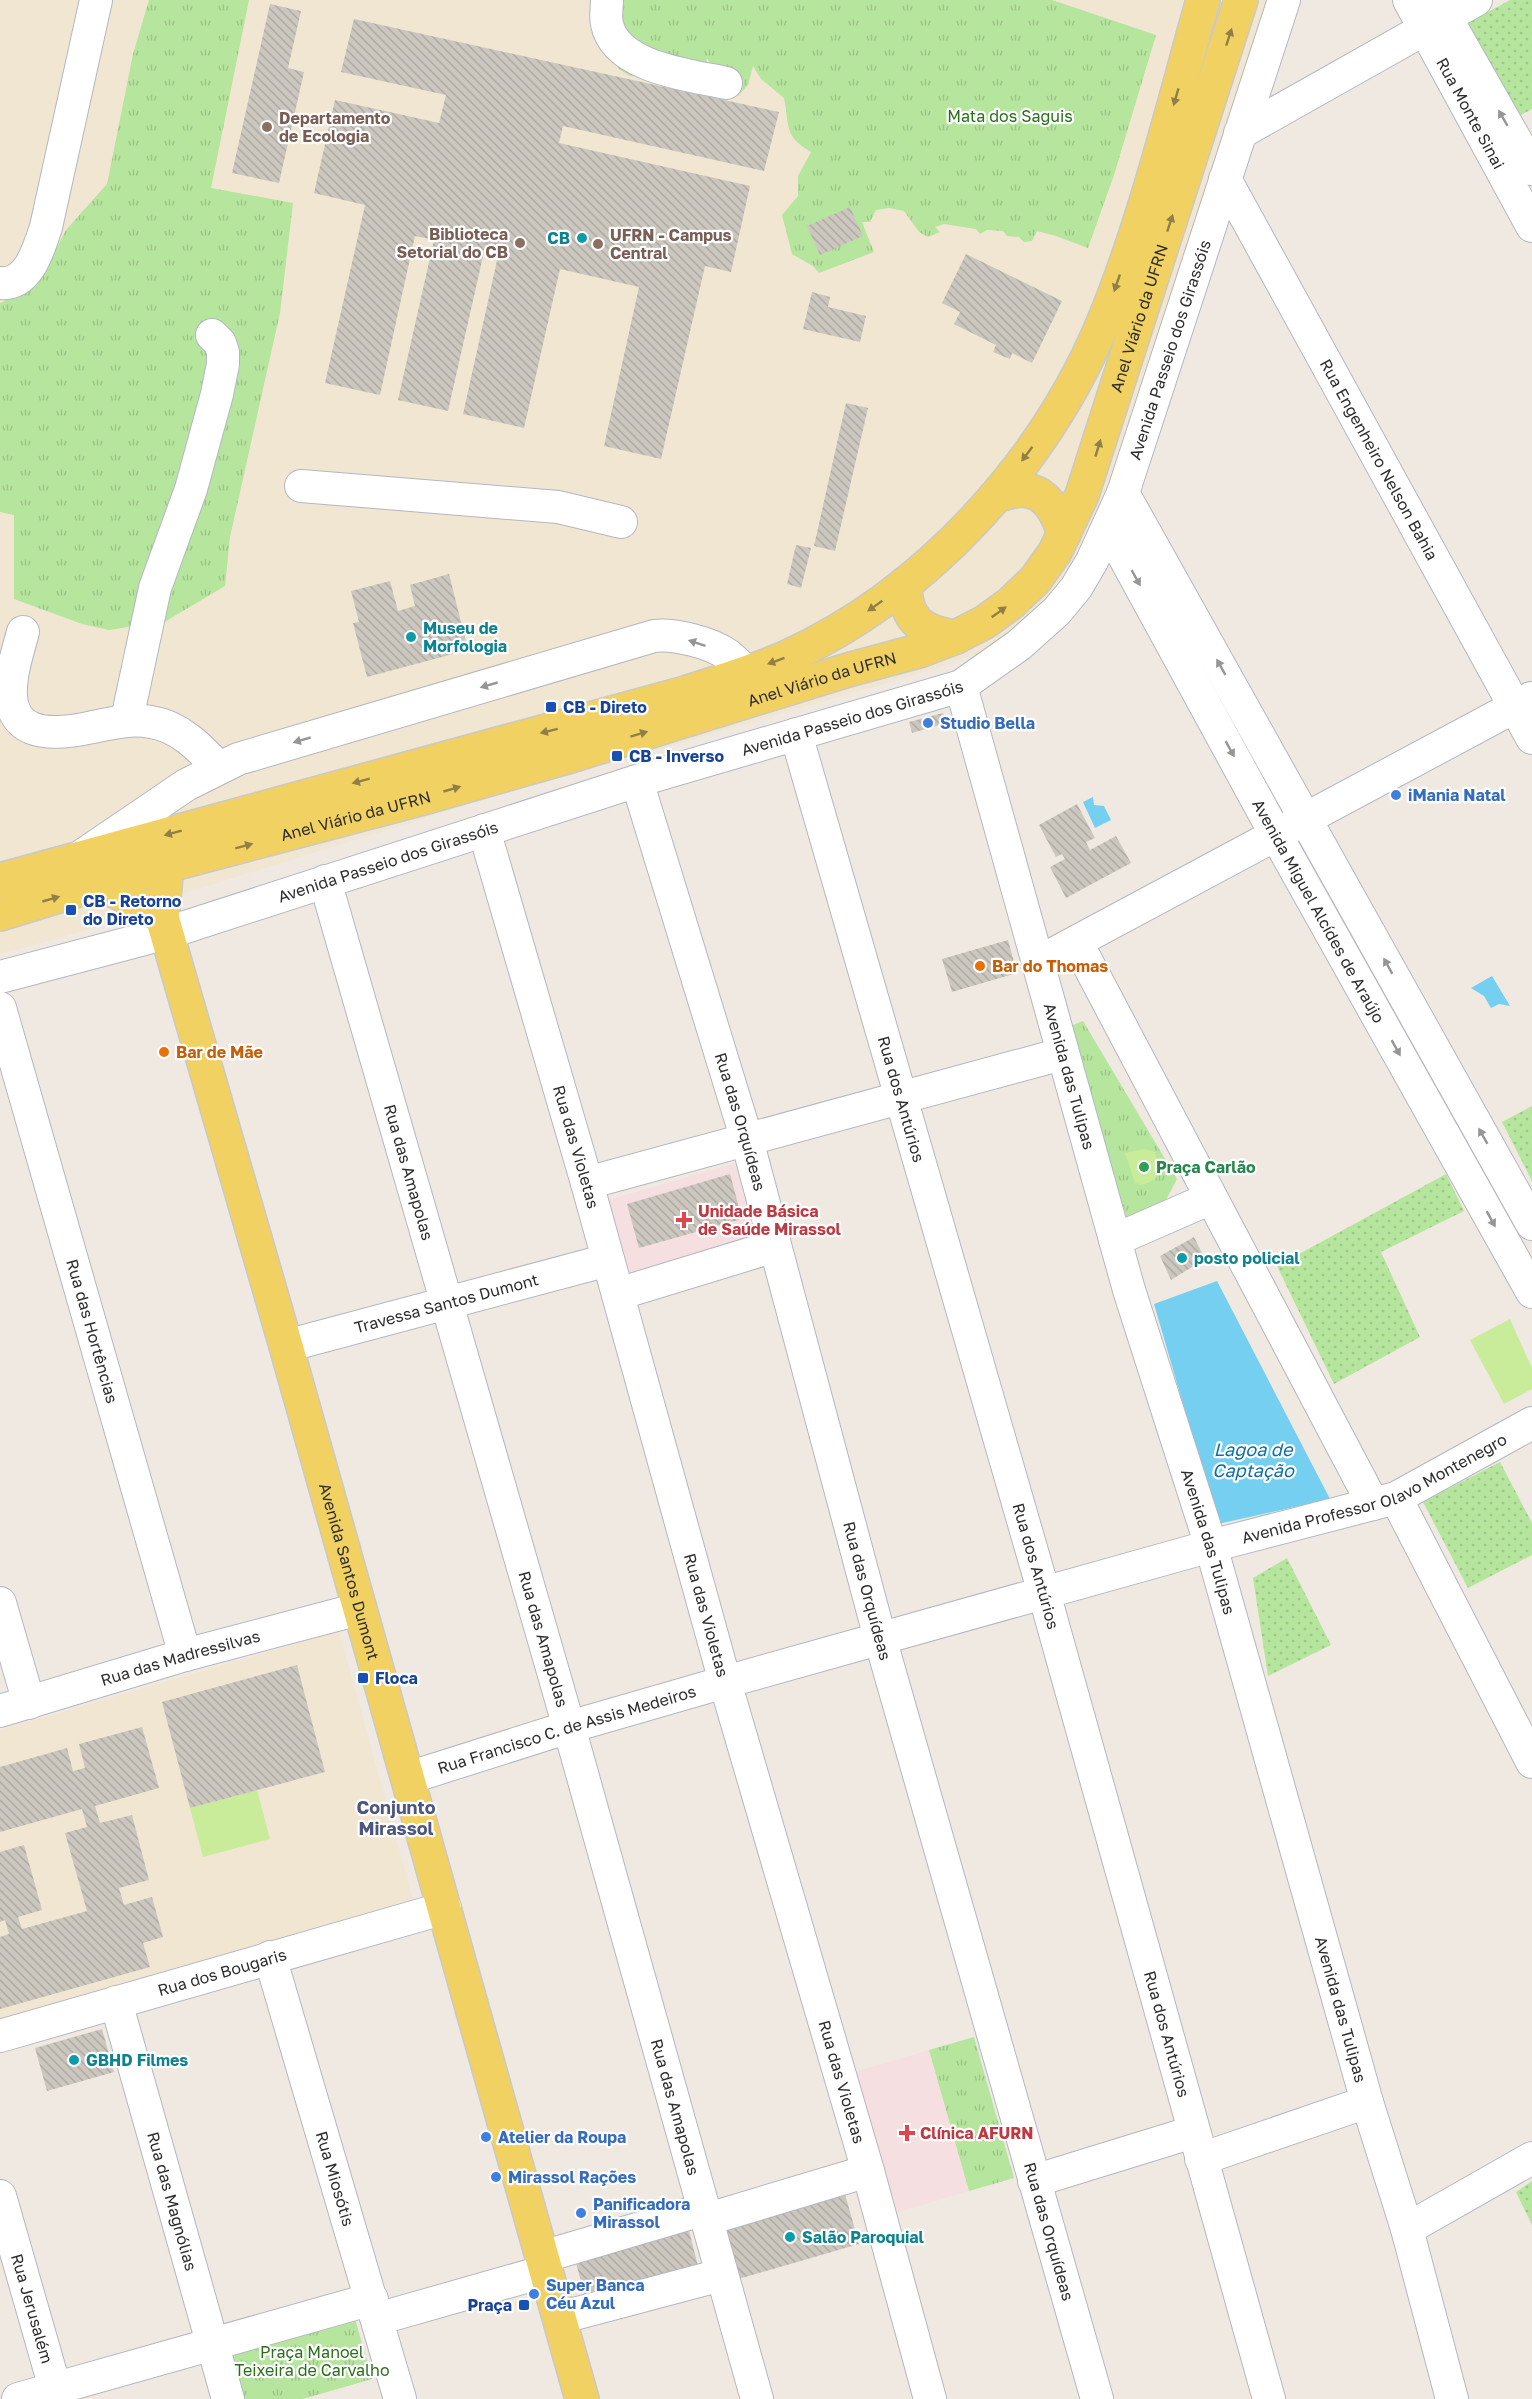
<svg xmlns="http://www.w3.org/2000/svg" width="1532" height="2399" viewBox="0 0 1532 2399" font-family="'Golos Text',sans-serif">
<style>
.education{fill:#f0e6d1}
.medical{fill:#f5dfe0}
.grass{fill:url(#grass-dots)}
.park{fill:url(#park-tufts)}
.pitch{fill:#c9ec9a}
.water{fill:#75cff0}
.building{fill:url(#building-back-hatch)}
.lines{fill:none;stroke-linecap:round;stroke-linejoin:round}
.minor-casing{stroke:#b4b7c1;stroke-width:34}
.major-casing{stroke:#c9c9c9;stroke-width:36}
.minor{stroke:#fff;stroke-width:32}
.major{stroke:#f2d163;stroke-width:33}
.oneway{fill:#908048}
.oneway2{fill:#969696}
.education-dot{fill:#8d6e63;stroke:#fff;stroke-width:2}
.culture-dot{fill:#0f9aa8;stroke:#fff;stroke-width:2}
.transit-dot{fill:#1a4fb4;stroke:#fff;stroke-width:2}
.shop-dot{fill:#3f7fe0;stroke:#fff;stroke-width:2}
.food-dot{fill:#e8710a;stroke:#fff;stroke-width:2}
.leisure-dot{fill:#2e9e5b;stroke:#fff;stroke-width:2}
.health-dot{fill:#e0444e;stroke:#fff;stroke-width:2}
.labels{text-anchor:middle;stroke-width:4.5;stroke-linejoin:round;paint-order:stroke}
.street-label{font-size:16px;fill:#2e2e2e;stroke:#fff}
.park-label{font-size:16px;fill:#2c6e1b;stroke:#fff}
.education-label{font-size:16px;font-weight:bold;fill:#785e54;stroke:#fff;text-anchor:start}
.culture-label{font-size:16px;font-weight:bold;fill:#0d838f;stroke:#fff;text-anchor:start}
.transit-label{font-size:16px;font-weight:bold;fill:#164399;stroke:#fff;text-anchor:start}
.shop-label{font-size:16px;font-weight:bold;fill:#366cbe;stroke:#fff;text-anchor:start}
.food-label{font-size:16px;font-weight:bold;fill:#c56008;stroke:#fff;text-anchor:start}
.leisure-label{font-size:16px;font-weight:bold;fill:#27864d;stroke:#fff;text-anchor:start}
.health-label{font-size:16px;font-weight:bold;fill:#be3a42;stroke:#fff;text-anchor:start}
.water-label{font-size:18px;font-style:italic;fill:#0d6fa3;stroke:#fff}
.neighbourhood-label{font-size:18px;font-weight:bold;fill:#4d5680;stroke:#fff}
</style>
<defs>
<pattern id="grass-dots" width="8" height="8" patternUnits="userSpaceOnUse" patternTransform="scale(1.5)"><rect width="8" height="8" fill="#b6e59e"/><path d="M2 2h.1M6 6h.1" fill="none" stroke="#9dc588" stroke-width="1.8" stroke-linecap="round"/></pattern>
<pattern id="park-tufts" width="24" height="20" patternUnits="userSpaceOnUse" patternTransform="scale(1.5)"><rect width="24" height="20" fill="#b6e59e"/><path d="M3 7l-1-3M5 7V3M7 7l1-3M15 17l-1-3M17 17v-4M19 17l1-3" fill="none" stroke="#9dc588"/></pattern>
<pattern id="building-back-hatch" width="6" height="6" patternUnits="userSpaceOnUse" patternTransform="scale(1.5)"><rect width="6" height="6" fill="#cbc7bf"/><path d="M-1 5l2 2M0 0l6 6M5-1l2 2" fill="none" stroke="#afaba4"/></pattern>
</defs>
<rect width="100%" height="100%" fill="#efe9e1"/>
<g class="education">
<path d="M0 0H1275L1117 487 1062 590 1026 626 986 650 935 669 476 802 185 893 115 922 0 954Z"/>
<path d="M339 1631 413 1900 0 2018V1730Z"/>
</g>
<g class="medical">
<path d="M737 1163 759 1240 630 1277 608 1200Z"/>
<path d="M929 2050 969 2191 885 2216 845 2075Z"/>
</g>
<g class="grass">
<path d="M1510 0H1532V109L1514 119 1464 25Z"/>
<path d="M1532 1106V1181L1502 1122Z"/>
<path d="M1446 1174 1464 1211 1381 1252 1420 1337 1334 1384 1277 1266Z"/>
<path d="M1500 1462 1532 1523V1555L1468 1588 1423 1502Z"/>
<path d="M1287 1558 1331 1645 1268 1676 1253 1578Z"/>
<path d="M1532 2181V2225L1516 2192Z"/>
</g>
<g class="park">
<path d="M149 0H249L211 188 293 203 280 313 230 537 225 586 166 621 109 630 82 624 14 599V515L0 512V303L36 286 66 230 107 184 133 54Z"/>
<path d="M610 0H1052L1156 35 1114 175 1088 248 1056 236 1037 231 1032 241 1024 242 1019 237 1007 236 1003 231 987 230 980 234 976 229 944 224 935 227 940 232 928 237 919 232 904 211 889 208 876 210 870 222H862L874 252 819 273 813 266 792 254 782 215 798 196V176L811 152C783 136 790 126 784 98L761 79 753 66 748 85 738 96 727 82 716 73 707 58 705 74 630 76 619 69 612 58Z"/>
<path d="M1083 1021 1177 1179 1158 1215 1129 1225 1068 1027Z"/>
<path d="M974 2037 1014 2178 969 2191 929 2050Z"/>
<path d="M354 2315 372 2379 303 2399H238L225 2352Z"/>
</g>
<g class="pitch">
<path d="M1145 1149 1155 1152 1159 1168 1155 1180 1142 1185 1135 1183 1125 1153Z"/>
<path d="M1510 1319 1532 1368V1389L1504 1404 1470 1340Z"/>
<path d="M257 1790 270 1839 203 1857 190 1808Z"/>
</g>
<g class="water">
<path d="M1093 797 1094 805 1104 806 1111 820 1095 828 1083 802Z"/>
<path d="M1492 976 1510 1006 1499 1004 1491 1008 1484 996 1471 988Z"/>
<path d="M1217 1281 1330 1499 1218 1524 1154 1304Z"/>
</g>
<g class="building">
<path d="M270 4 301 11 288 68 304 72 279 183 232 173Z"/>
<path d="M354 19 779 112 764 171 563 126 559 143 750 186 731 272 705 266 661 459 604 446 639 287 560 269 524 428 463 414 498 256 484 252 448 411 398 400 434 240 415 236 380 395 325 383 365 205 314 193 335 100 439 123 446 95 341 72Z"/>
<path d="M850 207 863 236 820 255 807 226Z"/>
<path d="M966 254 1062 301 1032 363 1012 353 1010 359 993 352 996 345 954 324 960 312 942 303Z"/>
<path d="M812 292 830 297 828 307 866 316 860 342 803 329Z"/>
<path d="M846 403 868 408 835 551 814 546Z"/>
<path d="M796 545 811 548 801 588 787 584Z"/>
<path d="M449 574 468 650 367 677 353 623 359 622 351 591 390 581 398 611 415 606 410 585Z"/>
<path d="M943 713 946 723 912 733 909 722Z"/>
<path d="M1077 804 1095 838 1086 842 1090 850 1116 836 1131 863 1066 898 1050 867 1065 859 1062 854 1056 857 1039 825Z"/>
<path d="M1008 940 1017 973 952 992 942 959Z"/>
<path d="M730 1174 742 1219 639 1248 627 1204Z"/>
<path d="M1194 1237 1205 1259 1171 1280 1160 1256Z"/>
<path d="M297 1665 325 1772 190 1808 162 1702Z"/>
<path d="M142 1727 159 1788 95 1806 100 1823 132 1815 149 1880 119 1888 124 1905 152 1897 163 1937 143 1943 150 1967 0 2009V1937L9 1934 5 1920 0 1922V1852L24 1845 42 1910 18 1917 22 1929 87 1911 65 1833 87 1827 82 1809 0 1832V1767L67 1748 73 1771 85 1768 79 1744Z"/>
<path d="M102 2029 114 2072 47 2091 35 2048Z"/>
<path d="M845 2194 859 2244 735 2280 721 2229Z"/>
<path d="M687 2223 700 2274 587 2305 574 2255Z"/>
</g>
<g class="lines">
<defs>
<g id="minor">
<path d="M607 0C607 7 605 16 607 24 616 68 690 75 726 83"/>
<path id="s1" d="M1409 0 1532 226"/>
<path d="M1436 0 1532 169"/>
<path d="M1240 133 1476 0"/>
<path id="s2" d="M1225 179 1532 738"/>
<path d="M0 283C29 286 39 248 46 227L96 0"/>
<path d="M301 486 558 507 621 522"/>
<path d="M1123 493 1532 1224"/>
<path id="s3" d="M1108 527 1276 835 1532 1292"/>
<path d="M23 632C19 647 14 662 12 677 3 737 48 737 93 727 114 723 130 718 151 722 179 726 200 748 218 767"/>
<path id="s4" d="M961 686 1129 1290 1211 1546 1367 2102 1407 2229 1452 2399"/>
<path d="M127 719 155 588 191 489 217 394 223 364V352L220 343 212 335"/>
<path id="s5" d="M796 734 1044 1593 1269 2399"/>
<path id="s6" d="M637 781 747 1140 880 1638 1097 2399"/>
<path id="s7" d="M484 830 587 1183 725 1682 868 2171 930 2399"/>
<path d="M83 855 186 785 238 759 654 636C673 633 712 643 728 655 734 660 740 666 746 672"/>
<path id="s8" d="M325 881 569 1727 757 2399"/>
<path d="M1077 943 1373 1504"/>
<path d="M1057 952 1531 698"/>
<path id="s9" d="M0 977 167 933 637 781 961 686 1019 645 1057 611 1076 588 1092 561 1123 493 1284 0"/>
<path id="s10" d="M0 1008 185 1655"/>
<path d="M587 1183 1062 1054"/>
<path d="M1115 1240 1211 1198"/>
<path d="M618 1294 775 1246"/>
<path id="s11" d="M286 1346 608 1260"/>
<path d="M1396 1498 1532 1762"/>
<path d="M0 1603 29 1703"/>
<path id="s12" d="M0 1711 185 1655 359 1609"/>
<path id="s13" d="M408 1778 569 1727 725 1682 1211 1546 1396 1498 1532 1423"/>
<path id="s14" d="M270 1957 400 2399"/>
<path id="s15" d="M116 2002 228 2399"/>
<path id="s16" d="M0 2036 445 1908"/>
<path d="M1201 2159 1367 2102"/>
<path d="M1034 2181 1193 2132"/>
<path id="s17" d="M0 2196 55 2388"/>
<path d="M708 2219 868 2171"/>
<path d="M1407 2229 1532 2158"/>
<path d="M542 2257 705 2209"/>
<path d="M559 2318 721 2275"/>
<path d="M377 2319 546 2271"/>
<path d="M18 2399 372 2299"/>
</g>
<g id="major">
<path d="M995 497C1034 479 1053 498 1064 534"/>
<path d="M905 584C905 621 922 632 956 637"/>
<path id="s18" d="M167 866 162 917 286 1346 582 2399"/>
<path d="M0 880 685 693C718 682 753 672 785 658 927 594 1045 463 1104 321 1146 219 1173 106 1203 0"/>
<path d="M101 883 162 917"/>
<path id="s19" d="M0 914 101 883 423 798 564 758 848 670 922 650 956 637 985 622 1011 603 1035 580 1055 552 1082 495 1241 0"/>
</g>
</defs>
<use href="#minor" class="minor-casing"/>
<use href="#major" class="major-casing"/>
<use href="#minor" class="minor"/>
<use href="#major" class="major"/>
</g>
<defs><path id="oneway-solid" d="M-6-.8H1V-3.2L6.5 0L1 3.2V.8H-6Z" transform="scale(1.5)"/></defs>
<g class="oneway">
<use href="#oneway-solid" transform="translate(1229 37) rotate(-72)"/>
<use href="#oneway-solid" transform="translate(1176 97) rotate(106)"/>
<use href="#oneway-solid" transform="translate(1170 223) rotate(-72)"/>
<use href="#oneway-solid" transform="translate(1117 283) rotate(109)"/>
<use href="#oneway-solid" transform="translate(1098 448) rotate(-73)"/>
<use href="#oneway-solid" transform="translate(1027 454) rotate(127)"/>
<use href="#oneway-solid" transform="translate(875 606) rotate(145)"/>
<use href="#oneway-solid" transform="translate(999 612) rotate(-36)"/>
<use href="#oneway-solid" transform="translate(776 661) rotate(160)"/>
<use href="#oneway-solid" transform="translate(549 731) rotate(166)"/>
<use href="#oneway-solid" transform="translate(639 734) rotate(-17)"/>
<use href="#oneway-solid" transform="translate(361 781) rotate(165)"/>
<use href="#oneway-solid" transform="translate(452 789) rotate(-16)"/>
<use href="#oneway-solid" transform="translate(173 833) rotate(165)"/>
<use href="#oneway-solid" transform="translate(244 846) rotate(-15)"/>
<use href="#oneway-solid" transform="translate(51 899) rotate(-16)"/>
</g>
<g class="oneway2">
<use href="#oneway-solid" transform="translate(1503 118) rotate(-120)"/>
<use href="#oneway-solid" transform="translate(1136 578) rotate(61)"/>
<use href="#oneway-solid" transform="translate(697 643) rotate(-162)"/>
<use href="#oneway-solid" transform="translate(1221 667) rotate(-119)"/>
<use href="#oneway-solid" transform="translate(489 685) rotate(164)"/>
<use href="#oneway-solid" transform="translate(302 740) rotate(164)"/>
<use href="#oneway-solid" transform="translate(1230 749) rotate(61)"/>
<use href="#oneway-solid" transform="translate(1388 966) rotate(-119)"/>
<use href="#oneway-solid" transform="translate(1396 1048) rotate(61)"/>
<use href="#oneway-solid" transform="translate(1483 1136) rotate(-119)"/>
<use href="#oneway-solid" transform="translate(1491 1219) rotate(61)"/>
</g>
<g class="education-dot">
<circle cx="267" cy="127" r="6"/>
<circle cx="520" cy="243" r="6"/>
<circle cx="598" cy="244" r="6"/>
</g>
<g class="culture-dot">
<circle cx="582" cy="238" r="6"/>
<circle cx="411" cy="637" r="6"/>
<circle cx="1182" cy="1258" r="6"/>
<circle cx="74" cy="2060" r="6"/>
<circle cx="790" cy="2237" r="6"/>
</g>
<g class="transit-dot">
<rect x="545" y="701" width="12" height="12" rx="3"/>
<rect x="611" y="750" width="12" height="12" rx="3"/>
<rect x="65" y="904" width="12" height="12" rx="3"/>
<rect x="357" y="1672" width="12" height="12" rx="3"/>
<rect x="518" y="2299" width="12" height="12" rx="3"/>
</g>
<g class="shop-dot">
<circle cx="928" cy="723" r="6"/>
<circle cx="1396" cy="795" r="6"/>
<circle cx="486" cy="2137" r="6"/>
<circle cx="496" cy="2177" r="6"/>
<circle cx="581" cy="2213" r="6"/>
<circle cx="534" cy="2294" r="6"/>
</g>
<g class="food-dot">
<circle cx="980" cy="966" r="6"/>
<circle cx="164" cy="1052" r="6"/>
</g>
<circle class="leisure-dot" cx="1144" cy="1167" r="6"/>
<g class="health-dot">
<path d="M681 1211h6v6h6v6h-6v6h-6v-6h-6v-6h6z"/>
<path d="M904 2124h6v6h6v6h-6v6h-6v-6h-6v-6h6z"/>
</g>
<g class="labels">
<g class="street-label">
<text dy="6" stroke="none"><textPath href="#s1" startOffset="129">Rua Monte Sinai</textPath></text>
<text dy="6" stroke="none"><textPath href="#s19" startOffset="1377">Anel Viário da UFRN</textPath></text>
<text dy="6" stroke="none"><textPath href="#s9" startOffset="1413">Avenida Passeio dos Girassóis</textPath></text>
<text dy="6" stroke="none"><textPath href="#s2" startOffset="320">Rua Engenheiro Nelson Bahia</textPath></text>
<text dy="6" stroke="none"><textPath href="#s19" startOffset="855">Anel Viário da UFRN</textPath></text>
<text dy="6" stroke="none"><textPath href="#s9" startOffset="891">Avenida Passeio dos Girassóis</textPath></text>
<text dy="6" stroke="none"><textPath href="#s19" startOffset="369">Anel Viário da UFRN</textPath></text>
<text dy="6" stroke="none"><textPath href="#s9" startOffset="405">Avenida Passeio dos Girassóis</textPath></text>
<text dy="6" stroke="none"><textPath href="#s3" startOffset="438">Avenida Miguel Alcídes de Araújo</textPath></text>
<text dy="6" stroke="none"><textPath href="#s4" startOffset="405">Avenida das Tulipas</textPath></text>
<text dy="6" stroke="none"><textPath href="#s5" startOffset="380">Rua dos Antúrios</textPath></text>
<text dy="6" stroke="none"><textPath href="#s6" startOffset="356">Rua das Orquídeas</textPath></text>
<text dy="6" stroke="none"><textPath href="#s7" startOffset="330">Rua das Violetas</textPath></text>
<text dy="6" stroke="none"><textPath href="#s8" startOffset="303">Rua das Amapolas</textPath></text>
<text dy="6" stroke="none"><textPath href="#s11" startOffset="166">Travessa Santos Dumont</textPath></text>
<text dy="6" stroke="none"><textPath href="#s10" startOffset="336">Rua das Hortências</textPath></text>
<text dy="6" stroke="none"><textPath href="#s13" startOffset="1010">Avenida Professor Olavo Montenegro</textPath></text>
<text dy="6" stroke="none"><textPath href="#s4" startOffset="891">Avenida das Tulipas</textPath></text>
<text dy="6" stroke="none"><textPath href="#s5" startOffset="866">Rua dos Antúrios</textPath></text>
<text dy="6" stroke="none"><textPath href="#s18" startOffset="732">Avenida Santos Dumont</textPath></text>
<text dy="6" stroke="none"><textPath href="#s6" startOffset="842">Rua das Orquídeas</textPath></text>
<text dy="6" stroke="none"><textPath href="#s7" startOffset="816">Rua das Violetas</textPath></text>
<text dy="6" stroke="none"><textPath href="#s8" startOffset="789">Rua das Amapolas</textPath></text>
<text dy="6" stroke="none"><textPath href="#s12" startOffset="188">Rua das Madressilvas</textPath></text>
<text dy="6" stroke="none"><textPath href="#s13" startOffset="166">Rua Francisco C. de Assis Medeiros</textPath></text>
<text dy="6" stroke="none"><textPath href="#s16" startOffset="231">Rua dos Bougaris</textPath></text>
<text dy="6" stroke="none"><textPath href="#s4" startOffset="1377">Avenida das Tulipas</textPath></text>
<text dy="6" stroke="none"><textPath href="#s5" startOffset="1352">Rua dos Antúrios</textPath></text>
<text dy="6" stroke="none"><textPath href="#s7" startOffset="1302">Rua das Violetas</textPath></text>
<text dy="6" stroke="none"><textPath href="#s8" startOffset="1275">Rua das Amapolas</textPath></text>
<text dy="6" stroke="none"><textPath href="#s14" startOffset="231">Rua Miosótis</textPath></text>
<text dy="6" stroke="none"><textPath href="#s15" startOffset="207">Rua das Magnólias</textPath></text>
<text dy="6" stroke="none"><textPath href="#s6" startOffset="1508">Rua das Orquídeas</textPath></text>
<text dy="6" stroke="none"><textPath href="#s17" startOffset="117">Rua Jerusalém</textPath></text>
</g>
<g class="park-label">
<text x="1010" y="122">Mata dos Saguis</text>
<text x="312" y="2358">Praça Manoel<tspan x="312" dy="18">Teixeira de Carvalho</tspan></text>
</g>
<g class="education-label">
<text x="279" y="124">Departamento<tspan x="279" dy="18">de Ecologia</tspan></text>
<text x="508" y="240" text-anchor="end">Biblioteca<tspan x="508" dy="18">Setorial do CB</tspan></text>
<text x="610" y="241">UFRN - Campus<tspan x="610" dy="18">Central</tspan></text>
</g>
<g class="culture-label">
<text x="570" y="244" text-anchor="end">CB</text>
<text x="423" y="634">Museu de<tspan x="423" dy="18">Morfologia</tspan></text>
<text x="1194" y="1264">posto policial</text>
<text x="86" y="2066">GBHD Filmes</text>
<text x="802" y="2243">Salão Paroquial</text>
</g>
<g class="transit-label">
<text x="563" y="713">CB - Direto</text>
<text x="629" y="762">CB - Inverso</text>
<text x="83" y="907">CB - Retorno<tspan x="83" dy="18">do Direto</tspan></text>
<text x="375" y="1684">Floca</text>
<text x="512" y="2311" text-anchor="end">Praça</text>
</g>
<g class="shop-label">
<text x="940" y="729">Studio Bella</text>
<text x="1408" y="801">iMania Natal</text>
<text x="498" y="2143">Atelier da Roupa</text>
<text x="508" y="2183">Mirassol Rações</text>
<text x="593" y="2210">Panificadora<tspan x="593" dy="18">Mirassol</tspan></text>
<text x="546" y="2291">Super Banca<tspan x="546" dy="18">Céu Azul</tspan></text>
</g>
<g class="food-label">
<text x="992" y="972">Bar do Thomas</text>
<text x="176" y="1058">Bar de Mãe</text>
</g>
<g class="leisure-label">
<text x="1156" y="1173">Praça Carlão</text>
</g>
<g class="health-label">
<text x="698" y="1217">Unidade Básica<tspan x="698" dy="18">de Saúde Mirassol</tspan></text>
<text x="920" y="2139">Clínica AFURN</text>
</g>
<g class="water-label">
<text x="1253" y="1456">Lagoa de<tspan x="1253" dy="21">Captação</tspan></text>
</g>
<g class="neighbourhood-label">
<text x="396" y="1814">Conjunto<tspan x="396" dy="21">Mirassol</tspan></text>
</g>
</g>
</svg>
